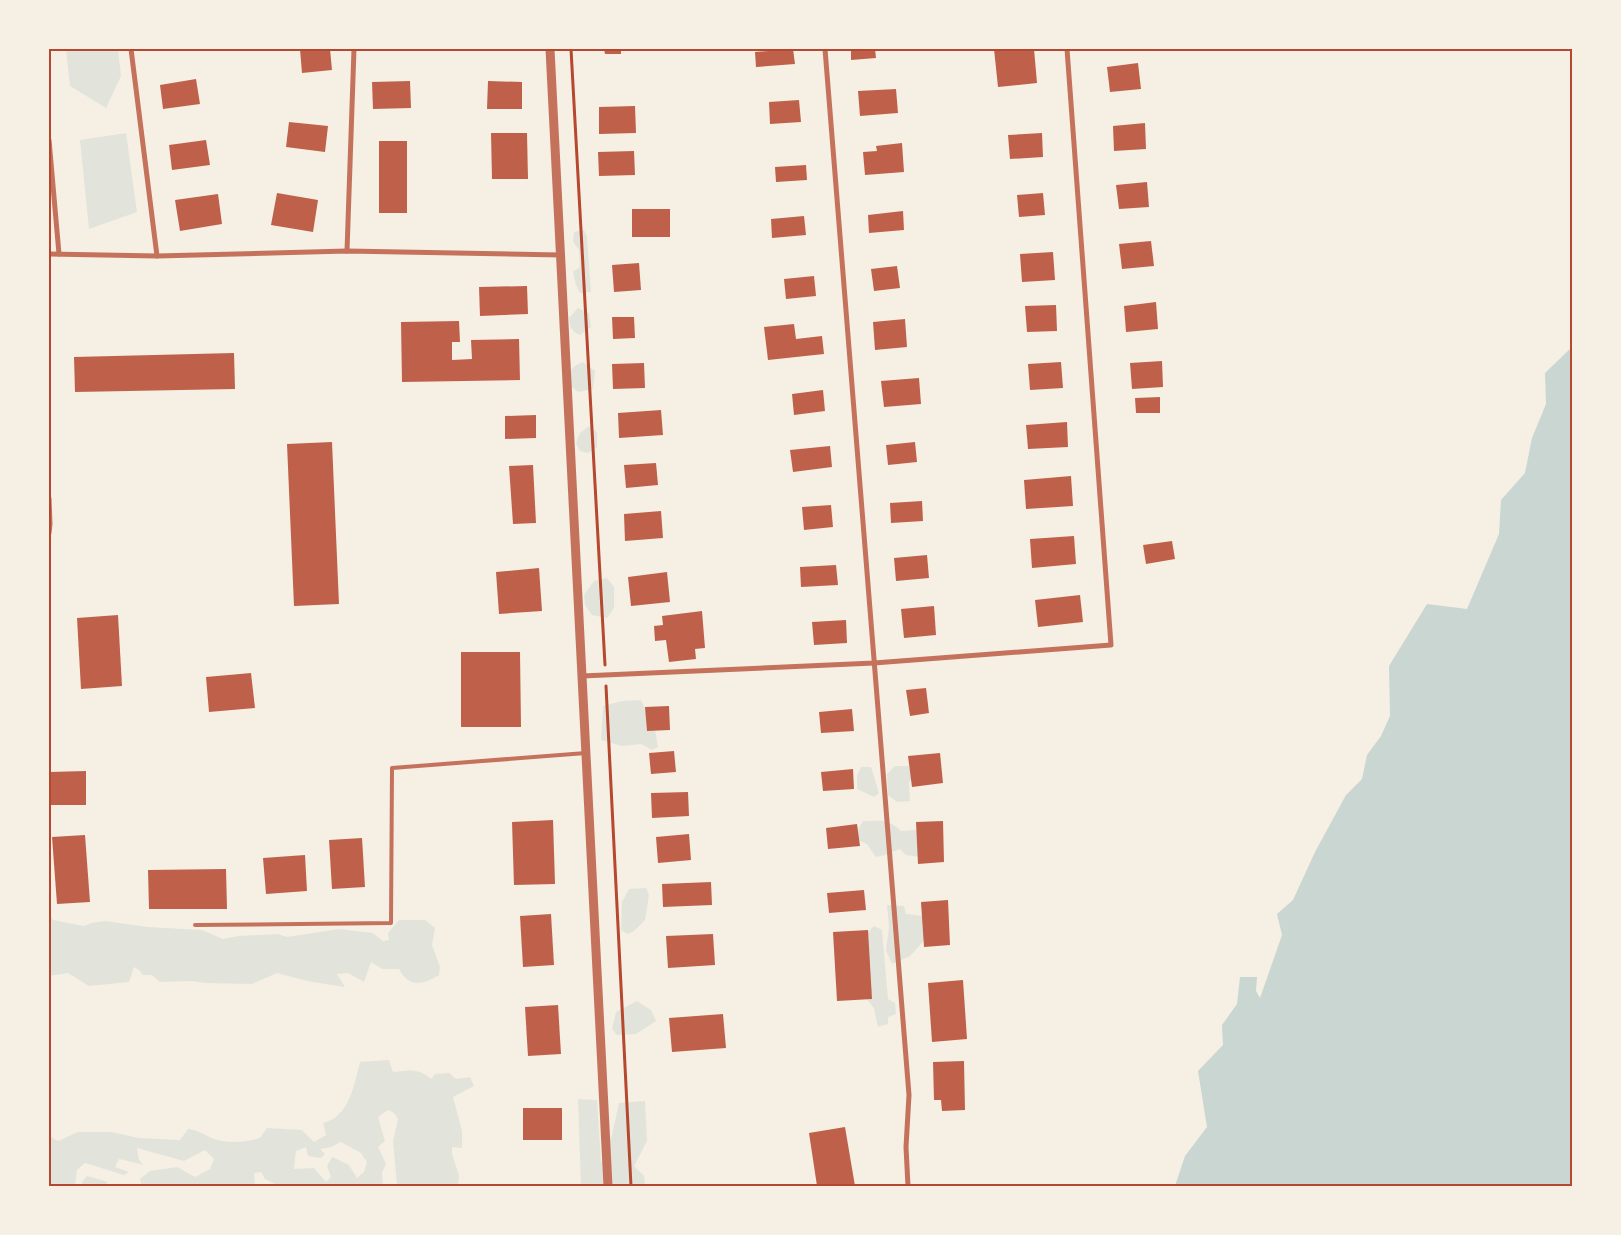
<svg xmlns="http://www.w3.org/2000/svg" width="1621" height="1235" viewBox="0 0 1621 1235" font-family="Mulish,sans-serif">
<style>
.green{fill:#e2e4dc;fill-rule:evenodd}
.water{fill:#c9d6d2}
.building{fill:#bf614a}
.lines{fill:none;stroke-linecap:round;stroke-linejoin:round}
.path{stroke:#b5482f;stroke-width:3}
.service{stroke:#c5725c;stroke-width:4}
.minor{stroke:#c5725c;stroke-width:5}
.tertiary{stroke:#c5725c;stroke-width:9}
.neatline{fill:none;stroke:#b5482f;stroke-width:2}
</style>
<rect width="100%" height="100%" fill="#f6efe4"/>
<g class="green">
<path d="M66 49H118L121 76 106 108 70 86Z"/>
<path d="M126 133 137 212 89 229 80 140Z"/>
<path d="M584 230 587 236 591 292 580 293 576 285 573 272 580 267 579 250 573 242 574 232Z"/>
<path d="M578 308 589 313 591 327 580 335C571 331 570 327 569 318Z"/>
<path d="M583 362 595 371 593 389 578 392 571 386C570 372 569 367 583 362Z"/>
<path d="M589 426 597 432V447L588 453 580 451 576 443 580 433Z"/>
<path d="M607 578 614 587V608L607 618 592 615 585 605 584 595 594 581Z"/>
<path d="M641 700 655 729 658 747 652 750 641 744 622 746 601 740 603 706 622 701Z"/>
<path d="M895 766H914L915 774 909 782 910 801 897 802 888 795 887 774Z"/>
<path d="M861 767H871L879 793 874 797 857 789V776Z"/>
<path d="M863 821C880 821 888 818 901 831L916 830 921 835 919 857 906 855 900 849 885 855 876 857 867 844 853 838Z"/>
<path d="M646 888 649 895 645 920 634 931 628 934 621 930 622 902 629 889Z"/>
<path d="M887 905 904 906 906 914 924 916 930 934 910 956 892 964 886 950 889 927Z"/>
<path d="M49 914 53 920 84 926 92 923 105 921 148 927 202 930 223 939 238 936 278 934 287 937 339 929 373 933 383 941 389 940 388 933 399 920H425L435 928 432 945 440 967 439 975C423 985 409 988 399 969H382L371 962 364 982 348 973 337 974 345 987 307 981 277 973 252 984 205 983 192 981 160 982 152 975H143L140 971 134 967 129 982 89 986 68 973 49 976Z"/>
<path d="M874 926 882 930 888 999 895 1003 896 1014 888 1017V1024L878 1027 874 1008 862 993 868 932Z"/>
<path d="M637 1001 651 1010 656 1021 636 1034 617 1035 612 1029 616 1012Z"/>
<path d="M389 1060 393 1072C408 1070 420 1068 431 1079L435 1074 449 1073 456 1079 470 1077 474 1086 453 1097 462 1131V1148L452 1147V1154L459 1175 458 1186H397L393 1141 398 1119 394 1113 388 1110 378 1117 385 1141 378 1147 386 1164 382 1173 383 1186H279L265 1179 261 1172 254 1173 255 1186H142L140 1179 150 1171 177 1167 195 1177 210 1169 214 1159 205 1150 184 1161 137 1148 139 1160 144 1165 119 1159 115 1167 129 1172 124 1175 85 1163 77 1170 75 1186H49V1136L58 1141 78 1132H111L139 1138 180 1140 188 1129C198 1130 205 1135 214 1139 229 1144 245 1142 260 1138L267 1128 302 1130 314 1142 326 1135 323 1123C349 1117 354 1086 360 1062ZM341 1142 361 1153 367 1162 364 1172 357 1178 349 1165 332 1157 327 1166 331 1177 326 1182 314 1168 294 1169 296 1151 306 1147 308 1156 321 1158 325 1154 320 1149 331 1147Z"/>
<path d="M578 1099 597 1100 601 1163 612 1135 619 1103 645 1101 647 1141 634 1166 644 1176 645 1186H581Z"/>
<path d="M87 1176 108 1182 104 1186 93 1185V1186H82V1182Z"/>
</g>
<path class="water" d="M1572 347V1186H1175L1185 1156 1207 1127 1198 1071 1223 1045 1222 1025 1237 1004 1240 977H1257L1256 991 1260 998 1282 935 1277 914 1293 900 1315 852 1346 795 1362 779 1367 755 1381 736 1390 716 1389 666 1427 604 1467 609 1499 534 1501 500 1525 473 1532 438 1546 404 1545 373Z"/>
<g class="building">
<path d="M300 49H330L332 70 302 73Z"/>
<path d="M604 49H621V54H605Z"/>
<path d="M793 49 795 64 756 67 755 52Z"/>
<path d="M851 49H875L876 58 851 60Z"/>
<path d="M994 49H1034L1037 83 998 87Z"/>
<path d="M1138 63 1141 89 1110 92 1107 67Z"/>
<path d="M196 79 200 104 163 109 160 85Z"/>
<path d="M410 81 411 108 373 109 372 82Z"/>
<path d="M488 81 522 82V109H487Z"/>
<path d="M896 89 898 113 860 116 858 91Z"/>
<path d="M799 100 801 122 770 124 769 102Z"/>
<path d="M635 106 636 133 599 134V107Z"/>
<path d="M289 122 328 126 325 152 286 147Z"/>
<path d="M1145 123 1146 149 1114 151 1113 126Z"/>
<path d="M491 133H527L528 179H492Z"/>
<path d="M1042 133 1043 157 1010 159 1008 135Z"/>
<path d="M206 140 210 165 172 170 169 145Z"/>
<rect x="379" y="141" width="28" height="72"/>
<path d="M902 143 904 172 865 175 863 152 877 151 876 146Z"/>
<path d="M634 151 635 175 599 176 598 152Z"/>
<path d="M806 165 807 180 776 182 775 167Z"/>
<path d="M1147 182 1149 207 1119 209 1116 185Z"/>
<path d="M277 193 318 200 313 232 271 225Z"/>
<path d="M1043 193 1045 215 1019 217 1017 195Z"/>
<path d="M218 194 222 224 180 231 175 200Z"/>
<rect x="632" y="209" width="38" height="28"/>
<path d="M903 211 904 230 869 233 868 215Z"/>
<path d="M804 216 806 235 772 238 771 219Z"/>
<path d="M1151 241 1154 266 1122 269 1119 244Z"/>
<path d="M1053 252 1055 280 1022 282 1020 254Z"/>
<path d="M639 263 641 290 614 292 612 265Z"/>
<path d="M897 266 900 288 874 291 871 269Z"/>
<path d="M814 276 816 296 786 299 784 279Z"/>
<path d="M527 286 528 314 480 316 479 287Z"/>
<path d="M1156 302 1158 329 1126 332 1124 306Z"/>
<path d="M1056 305 1057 331 1027 332 1025 306Z"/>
<path d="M612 317H634L635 338 613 339Z"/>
<path d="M905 319 907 347 875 350 873 322Z"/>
<path d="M459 321 460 342H452V360L472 359 471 340 519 339 520 380 402 382 401 322Z"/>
<path d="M794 324 796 339 822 336 824 354 768 360 764 327Z"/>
<path d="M234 353 235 389 75 392 74 357Z"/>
<path d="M1162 361 1163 387 1132 389 1130 363Z"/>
<path d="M1061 362 1063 388 1030 390 1028 364Z"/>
<path d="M644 363 645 388 613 389 612 364Z"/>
<path d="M919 378 921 404 884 407 881 381Z"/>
<path d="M823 390 825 411 794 415 792 394Z"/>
<path d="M1160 397V413H1136L1135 398Z"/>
<path d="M661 410 663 435 619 438 618 413Z"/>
<path d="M536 415V438L505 439V416Z"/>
<path d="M1067 422 1068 447 1028 449 1026 425Z"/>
<path d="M332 442 339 604 294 606 287 444Z"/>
<path d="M915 442 917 462 888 465 886 445Z"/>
<path d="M830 446 832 467 793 472 790 450Z"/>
<path d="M656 463 658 485 626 488 624 465Z"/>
<path d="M533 465 536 523 513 524 509 466Z"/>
<path d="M1071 476 1073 506 1026 509 1024 480Z"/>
<path d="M922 501 923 521 891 523 890 503Z"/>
<path d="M831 505 833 527 804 530 802 507Z"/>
<path d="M661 511 663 538 625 541 624 514Z"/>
<path d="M1074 536 1076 564 1032 568 1030 539Z"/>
<path d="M1172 541 1175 559 1146 564 1143 545Z"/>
<path d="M927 555 929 578 896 581 894 558Z"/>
<path d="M836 565 838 585 801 587 800 567Z"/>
<path d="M539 568 542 611 499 614 496 572Z"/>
<path d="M667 572 670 602 631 606 628 577Z"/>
<path d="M1080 595 1083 622 1038 627 1035 600Z"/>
<path d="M934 606 936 635 904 638 901 609Z"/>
<path d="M702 611 705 648 695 649 696 659 669 662 666 640 655 641 654 626 663 625 662 616Z"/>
<path d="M118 615 122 686 81 689 77 618Z"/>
<path d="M846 620 847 643 814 645 812 622Z"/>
<path d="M461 652H520L521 727H461Z"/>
<path d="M251 673 255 708 209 712 206 677Z"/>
<path d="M926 688 929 713 910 716 906 690Z"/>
<path d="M669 706 670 730 647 731 645 707Z"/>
<path d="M852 709 854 731 821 733 819 712Z"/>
<path d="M674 751 676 772 651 774 649 753Z"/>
<path d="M940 753 943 783 912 787 908 756Z"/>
<path d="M853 769 854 789 823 791 821 772Z"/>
<path d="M86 771V805H49V772Z"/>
<path d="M688 792 689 816 652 818 651 793Z"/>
<path d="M553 820 555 884 514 885 512 822Z"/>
<path d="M943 821 944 862 918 864 916 822Z"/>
<path d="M857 824 860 846 828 849 826 828Z"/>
<path d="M689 834 691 860 658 863 656 837Z"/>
<path d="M85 835 90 902 57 904 52 837Z"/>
<path d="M362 838 365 887 332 889 329 840Z"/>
<path d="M305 855 307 891 266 894 263 858Z"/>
<path d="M226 869 227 909H149L148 870Z"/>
<path d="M711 882 712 905 663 907 662 884Z"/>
<path d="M864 890 866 910 829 913 827 893Z"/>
<path d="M948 900 950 945 924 947 921 902Z"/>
<path d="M551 914 554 965 523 967 520 916Z"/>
<path d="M868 930 872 999 837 1001 833 932Z"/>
<path d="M713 934 715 965 668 968 666 936Z"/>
<path d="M963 980 967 1039 932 1042 928 983Z"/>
<path d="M558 1005 561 1054 528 1056 525 1007Z"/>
<path d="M723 1014 726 1048 672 1052 669 1018Z"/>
<path d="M964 1061 965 1110 942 1111 941 1100H934L933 1062Z"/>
<rect x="523" y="1108" width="39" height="32"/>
<path d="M845 1127 855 1186H817L809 1133Z"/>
</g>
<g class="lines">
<g class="path">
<path d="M571 49 605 665"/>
<path d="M606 686 631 1186"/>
</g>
<path class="service" d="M195 925 391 923 392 768 586 753"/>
<g class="minor">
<path d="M131 49 157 256"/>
<path d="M825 49 909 1095 906 1147 908 1186"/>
<path d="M49 140 59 254"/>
<path d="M347 251 354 49"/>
<path d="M49 254 157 256 347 251 561 255"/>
<path d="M49 498 50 524 49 533"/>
<path d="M582 676 874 663 1111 645 1067 49"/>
</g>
<path class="tertiary" d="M550 49 608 1186"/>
</g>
<rect width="1621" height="1235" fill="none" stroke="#f6efe4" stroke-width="100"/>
<rect x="50" y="50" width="1521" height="1135" class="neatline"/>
</svg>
